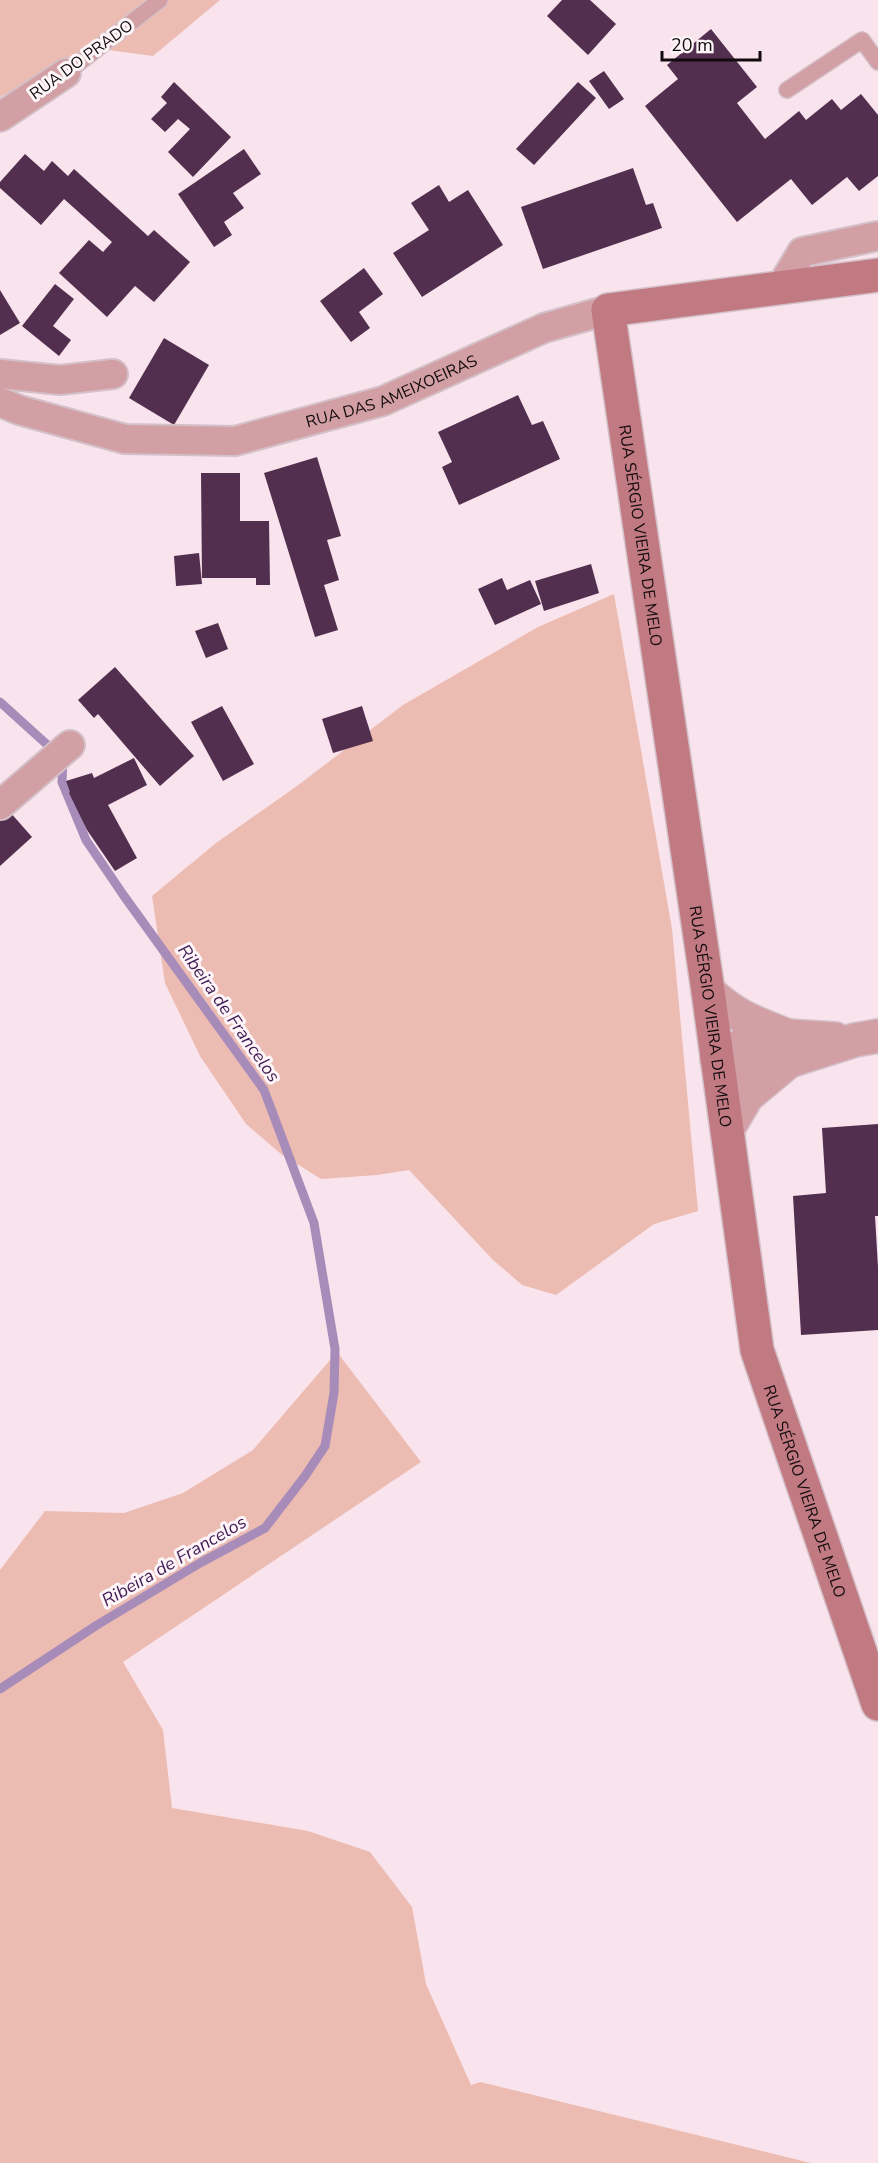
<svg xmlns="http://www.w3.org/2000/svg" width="878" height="2163" viewBox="0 0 878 2163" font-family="'Nunito Sans',sans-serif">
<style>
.green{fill:#ecbcb2}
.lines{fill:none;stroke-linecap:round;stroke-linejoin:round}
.stream{stroke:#a78cba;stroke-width:9}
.building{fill:#532f4f}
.service-casing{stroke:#d4c0c8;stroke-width:18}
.minor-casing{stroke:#d4c0c8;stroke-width:32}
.tertiary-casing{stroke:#d4c0c8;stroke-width:36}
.secondary-casing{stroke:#d4c0c8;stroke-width:36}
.service{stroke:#d19fa4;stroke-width:15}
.minor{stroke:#d19fa4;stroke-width:28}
.tertiary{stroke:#d19fa4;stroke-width:33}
.secondary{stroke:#c17982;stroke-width:33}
.labels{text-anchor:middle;stroke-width:6;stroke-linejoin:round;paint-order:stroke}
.street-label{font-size:16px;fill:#120b0e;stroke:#fdf5f8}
.water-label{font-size:18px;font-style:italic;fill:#401c55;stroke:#fdf5f8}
</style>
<rect width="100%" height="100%" fill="#f9e3ec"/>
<g class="green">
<path d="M0 0H220L153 56 93 48 0 97Z"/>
<path d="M614 594 672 929 698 1211 654 1224 556 1295 522 1285 492 1259 409 1170 377 1175 321 1179 281 1154 246 1124 200 1056 165 983 152 896 216 843 297 786 403 705 538 627Z"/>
<path d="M337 1352 421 1462 123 1662 163 1730 172 1808 308 1831 370 1852 412 1907 426 1984 471 2085 480 2082 811 2163H0V1570L45 1511 124 1513 183 1493 253 1450Z"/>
</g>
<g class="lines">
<path class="stream" d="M0 702 63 759 62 782 86 840 124 896 264 1090 314 1223 335 1349 334 1393 325 1446 305 1476 265 1528 200 1563 97 1625 0 1689"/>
</g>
<g class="building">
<path d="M562 0H590L616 24 588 55 547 16Z"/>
<path d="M711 29 757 87 737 103 765 139 799 111 806 120 832 99 841 110 861 94 878 115V176L859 191 847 177 812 205 791 179 737 222 645 106 678 79 667 65Z"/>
<path d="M604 71 624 99 609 109 589 81Z"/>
<path d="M174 82 231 137 193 177 168 152 190 129 178 119 165 132 151 119 167 103 161 97Z"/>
<path d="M578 82 596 98 534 165 516 149Z"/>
<path d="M244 149 261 174 233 193 244 208 224 222 232 235 214 247 178 194Z"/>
<path d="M25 154 44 171 52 161 68 176 74 169 148 236 154 230 190 262 154 302 135 286 107 317 59 273 89 240 103 252 112 242 64 199 41 225 0 188V182Z"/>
<path d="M633 168 646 205 653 203 662 228 543 269 521 207Z"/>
<path d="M439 185 449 202 468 190 503 245 422 297 393 253 429 230 411 203Z"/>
<path d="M364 268 383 294 359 312 370 328 351 342 320 301Z"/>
<path d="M55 284 74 299 53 326 71 340 59 356 22 326Z"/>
<path d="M0 290 20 323 0 335Z"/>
<path d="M164 338 209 365 174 425 129 398Z"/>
<path d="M518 395 532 425 543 421 560 459 459 505 442 467 452 462 438 432Z"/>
<path d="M317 457 341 536 327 540 339 580 324 585 338 630 315 637 264 473Z"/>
<path d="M201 473H240V521H269L270 585H256V578H202Z"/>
<path d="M199 553 202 584 176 586 174 556Z"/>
<path d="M591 564 599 593 544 611 535 581Z"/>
<path d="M502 578 507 590 530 580 541 604 495 625 478 589Z"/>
<path d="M218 623 228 649 206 658 195 631Z"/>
<path d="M115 667 194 756 160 786 98 714 94 718 78 700Z"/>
<path d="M222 706 254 764 223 781 191 722Z"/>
<path d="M362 706 373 741 333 753 322 719Z"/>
<path d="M134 758 147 785 108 805 137 858 115 871 87 830 69 793 70 792 66 781 92 773 94 778Z"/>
<path d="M9 811 32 837 0 866V819Z"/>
<path d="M878 1124V1216H875L878 1267V1330L801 1335 793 1196 826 1193 822 1128Z"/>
</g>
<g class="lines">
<defs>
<g id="service">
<path d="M66 73 160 0"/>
<path d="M787 90 862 40 878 62"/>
</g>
<g id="minor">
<path d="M0 117 66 73"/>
<path d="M781 287 802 252 878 236"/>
<path d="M0 374 60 380 113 374"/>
<path id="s1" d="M0 402 19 410 125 439 235 441 383 401 544 328 608 310"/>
<path d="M0 805 70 745"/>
</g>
<g id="tertiary">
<path d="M708 991C734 1016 755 1023 788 1036"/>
<path d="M717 1059 745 1067 789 1061 855 1040 878 1036"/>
<path d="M717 1059 742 1045 788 1036 835 1039"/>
<path d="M727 1130 747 1096 789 1061"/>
</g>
<g id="secondary">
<path id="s2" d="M878 275 608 310 708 991 757 1350 878 1704"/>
</g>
</defs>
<use href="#service" class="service-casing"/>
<use href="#minor" class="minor-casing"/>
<use href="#tertiary" class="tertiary-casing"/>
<use href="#secondary" class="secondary-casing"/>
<use href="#service" class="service"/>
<use href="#minor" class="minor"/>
<use href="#tertiary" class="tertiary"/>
<use href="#secondary" class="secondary"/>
</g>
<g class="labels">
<g class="street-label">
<text transform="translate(81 59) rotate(-36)" y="6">RUA DO PRADO</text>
<text dy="6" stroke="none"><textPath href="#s1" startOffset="405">RUA DAS AMEIXOEIRAS</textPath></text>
<text dy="6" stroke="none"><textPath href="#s2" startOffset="500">RUA SÉRGIO VIEIRA DE MELO</textPath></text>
<text dy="6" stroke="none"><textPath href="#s2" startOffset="986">RUA SÉRGIO VIEIRA DE MELO</textPath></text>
<text dy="6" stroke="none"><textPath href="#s2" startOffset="1472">RUA SÉRGIO VIEIRA DE MELO</textPath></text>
</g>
<g class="water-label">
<text transform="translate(229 1013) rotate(55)" y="6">Ribeira de Francelos</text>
<text transform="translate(174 1561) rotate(-30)" y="6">Ribeira de Francelos</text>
</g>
</g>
<path d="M662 51v9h98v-9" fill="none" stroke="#120b0e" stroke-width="3"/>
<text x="671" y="51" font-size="18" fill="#120b0e" stroke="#fdf5f8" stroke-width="4.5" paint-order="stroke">20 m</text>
</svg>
